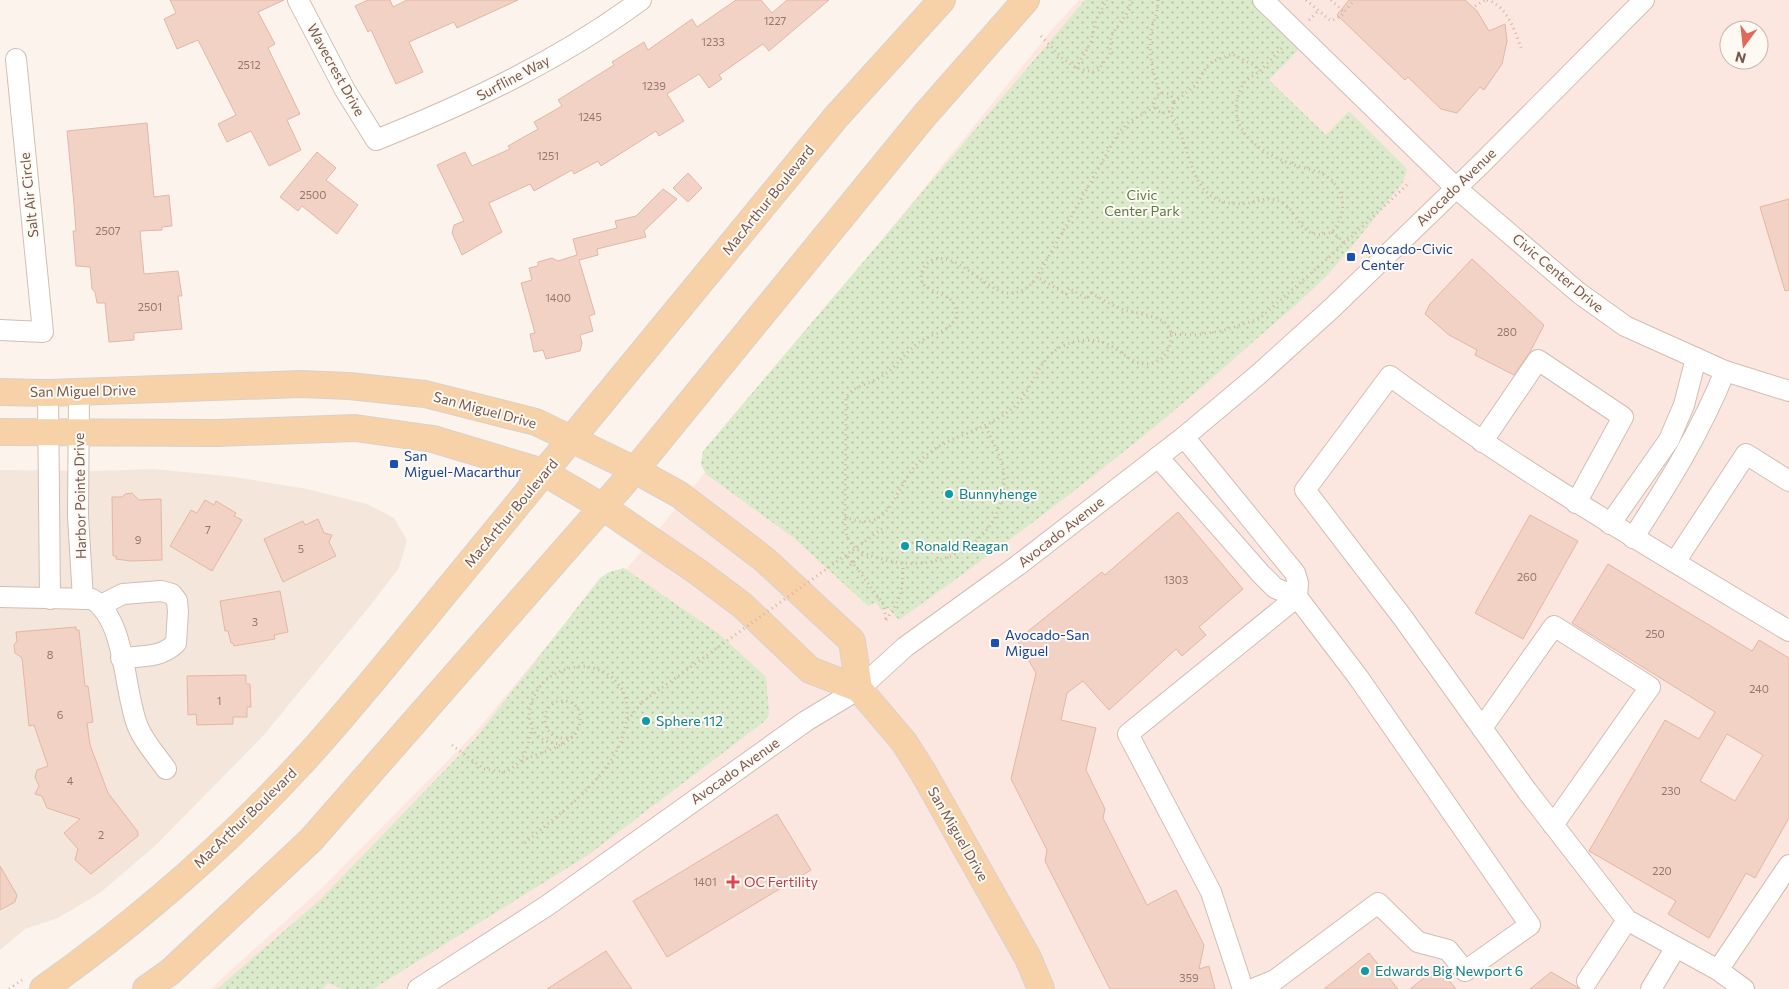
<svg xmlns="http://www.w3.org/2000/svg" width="1789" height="989" viewBox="0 0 1789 989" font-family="Commissioner,sans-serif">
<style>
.residential{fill:#f4e6da}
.commercial{fill:#fce6e0;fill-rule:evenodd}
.park{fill:url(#park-dots)}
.building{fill:#f1d2c4;stroke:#e3b7a5;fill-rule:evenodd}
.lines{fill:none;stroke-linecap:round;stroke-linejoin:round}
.minor-casing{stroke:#d1beb3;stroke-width:22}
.major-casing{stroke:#d9d1cd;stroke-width:28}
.path{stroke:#d6b5a6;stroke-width:3;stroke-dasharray:1 4;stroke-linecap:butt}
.minor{stroke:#fff;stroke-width:20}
.major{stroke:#f7d2a8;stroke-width:26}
.path-bridge{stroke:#d6b5a6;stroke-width:3;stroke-dasharray:1 4;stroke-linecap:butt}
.transit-dot{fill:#1a4fb4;stroke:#fef9f2;stroke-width:2}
.culture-dot{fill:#0f9aa8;stroke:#fef9f2;stroke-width:2}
.health-dot{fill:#e0444e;stroke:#fef9f2;stroke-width:2}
.labels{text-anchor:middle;stroke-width:4;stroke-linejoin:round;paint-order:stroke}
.number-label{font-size:11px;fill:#96776c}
.street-label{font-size:14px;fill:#77594e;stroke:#fef9f2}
.park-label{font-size:14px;fill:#5b7c47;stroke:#fef9f2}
.transit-label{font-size:14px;fill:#164399;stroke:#fef9f2;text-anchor:start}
.culture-label{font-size:14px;fill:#0d838f;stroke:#fef9f2;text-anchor:start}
.health-label{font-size:14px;fill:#be3a42;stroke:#fef9f2;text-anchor:start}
</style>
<defs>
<pattern id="park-dots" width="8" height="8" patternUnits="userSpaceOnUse" patternTransform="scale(1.25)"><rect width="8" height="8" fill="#daeaca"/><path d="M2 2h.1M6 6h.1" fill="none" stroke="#b6c1a6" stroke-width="1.8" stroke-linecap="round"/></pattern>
</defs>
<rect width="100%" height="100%" fill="#fcf4ec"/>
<path class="residential" d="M154 469 235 477 307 489 367 504 394 518 407 540 399 568 369 607 263 736 156 845 100 893 58 918 25 929 0 950V470L93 471Z"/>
<path class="commercial" d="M1079 0H1789V989H210L321 889 473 735 604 577 625 571 710 466V453L1049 33ZM1729 30H1759V60H1729Z"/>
<g class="park">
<path d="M1085 0H1252L1299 49 1269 80 1326 135 1349 111 1407 169 1403 182C1378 213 1354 246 1327 275 1299 304 1267 329 1237 356 1130 452 1015 537 899 620L888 608 882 611 876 602 868 606 794 538 706 474 701 464 703 451Z"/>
<path d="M624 568 719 634 766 677 769 714 765 721 588 855 373 989H342L328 983 322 989H217L320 900 475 739 600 578 609 572Z"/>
</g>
<g class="building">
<path d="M170 0H284L258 12 275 44 268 48 300 114 287 120 301 150 269 166 251 131 227 142 218 124 236 115 198 40 177 49 164 19 176 13Z"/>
<path d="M368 0H390L393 7 407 0H518L457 28 454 22 409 42 423 72 396 84 371 30 368 32 355 6Z"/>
<path d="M736 0H761L772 13 787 0H829L769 51 763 44 719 75 722 79 709 88 699 74 667 94 684 121 659 136 656 131 601 166 598 161 574 174 572 170 534 191 530 184 489 203 502 232 462 255 452 233 454 225 464 221 437 165 465 152 472 166 510 149 508 146 538 129 534 122 562 106 558 100 614 65 612 62 644 42 648 50 692 19 697 27Z"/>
<path d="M1349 0H1465L1477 11 1489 31 1505 24 1507 41 1502 64 1484 90 1480 87 1457 113 1441 109 1408 77 1405 80 1337 15Z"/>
<path d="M147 123 154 197 169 195 172 226 162 227V230L140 231 144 274 178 271 182 296H178L182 329 134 333V340L109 342 105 303H97L95 292 92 289 90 267 76 266 73 231H76L74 204 67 131Z"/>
<path d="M317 152 336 168 326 180 358 205 337 234 302 206 298 211 280 197Z"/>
<path d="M688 173 702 188 688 202 673 188Z"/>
<path d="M663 189 677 199 644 231 646 237 597 249 598 255 579 260 595 314 589 316 593 331 580 335 582 343 580 351 546 359 543 350 534 352 530 334 535 333 521 283 532 280 529 268 538 266V262L552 258 558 261 577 255 573 239 617 228 615 221 636 216Z"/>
<path d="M1789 199V290L1785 291 1760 207Z"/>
<path d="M1472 259 1544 325 1530 352 1514 375 1475 355 1477 350 1449 335 1425 314 1430 304Z"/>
<path d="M132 493 139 500 161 499 162 560 131 561 116 559V556H113L112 497H122L125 494Z"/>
<path d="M205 500 214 505 216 501 236 513 234 516 242 520 212 571 170 546 191 510 197 513Z"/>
<path d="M1178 512 1243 589 1199 627 1206 635 1182 656 1176 649 1109 710 1083 681 1067 693 1061 720 1096 728 1086 770 1105 809 1103 818 1147 905 1176 890 1204 945 1199 969 1209 966 1215 989H1110L1045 861 1047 850 1011 779 1036 673 1017 640 1102 572 1105 575Z"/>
<path d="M1530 515 1578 541 1523 639 1475 613Z"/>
<path d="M318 519 324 533 332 535 329 542 336 556 283 582 264 539 303 521 305 525Z"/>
<path d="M1608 564 1752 651 1759 640 1789 658V818L1755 878 1746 873 1709 938 1668 914 1676 901 1589 851 1665 720 1699 739 1715 712 1572 623ZM1727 734 1763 755 1735 801 1700 781Z"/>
<path d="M280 591 288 632 274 635 275 639 234 646 233 643H231L228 631H225L220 601Z"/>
<path d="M76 627V630H79L85 686H88L93 722 87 723 90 745 108 793 138 832V836L91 874 75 860 78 849 64 833 80 819 47 808 42 796 35 794 39 786 35 777 37 770 48 766 34 725 29 726 22 658 15 653 14 645 17 641 16 632Z"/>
<path d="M246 675V684H250L251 707H247V717H233V724L197 725 196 714 188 715 187 676Z"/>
<path d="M777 814 811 870 667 957 633 901Z"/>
<path d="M0 866 17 895 15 902 0 910Z"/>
<path d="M606 951 632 989H547Z"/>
<path d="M1369 953 1398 989H1324Z"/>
<path d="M1438 967 1456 989H1410Z"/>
<path d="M1551 972 1577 987 1579 989H1530Z"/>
</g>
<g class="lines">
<defs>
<g id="minor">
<path d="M298 0 345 90 376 140C469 103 560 60 641 0"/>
<path d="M1263 0 1456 188 1579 293 1625 326 1725 371 1789 391"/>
<path d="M0 330 43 332 16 59"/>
<path d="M79 392 78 516 83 599"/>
<path d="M48 393 50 599"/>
<path d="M1184 437 1295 573 1298 583 1297 597 1128 734 1211 892 1243 989"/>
<path d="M1482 442 1538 360 1623 417 1576 503"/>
<path d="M1158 457 1261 574 1275 588 1297 597 1358 677 1530 925 1465 971 1448 950 1418 942 1378 903 1275 980 1253 989"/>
<path d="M1610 524 1669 440 1684 405 1696 358"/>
<path d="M1633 538C1668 484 1701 431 1725 371"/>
<path d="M1675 562 1746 454 1789 481"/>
<path d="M0 597 92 599C127 621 123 691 138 727 144 742 157 756 166 769"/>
<path d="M101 605 123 594 161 591 172 594 177 601 178 612 176 643C162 658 141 656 121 658"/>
<path d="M1789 631C1653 549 1517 470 1390 376L1305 490 1403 618 1527 791 1627 920 1718 970 1789 865"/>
<path d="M1482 728 1554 626 1650 687 1553 825"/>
<path d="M1718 970 1744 989"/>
<path d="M1587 981 1627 920"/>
<path d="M418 989 548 905 806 721 859 689 905 647 1017 566 1184 437 1259 374 1331 309 1481 164 1644 0"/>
<path d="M1651 989 1676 947"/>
</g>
<g id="major">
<path d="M0 392 48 393 301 384 349 386 425 394 536 422 635 470 680 495 765 560 852 641 859 689 904 742 923 772 1028 958 1041 989"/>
<path d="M0 432 218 433 355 428 433 439 543 472 601 506 698 572 742 605 810 670 859 689"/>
<path d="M43 989C137 922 227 844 305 759 329 733 352 705 375 678L836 117 942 0"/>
<path d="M146 989 170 972 311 840 635 470 924 116 1026 0"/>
</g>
</defs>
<use href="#minor" class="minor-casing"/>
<use href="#major" class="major-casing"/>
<g class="path">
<path d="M1158 0C1158 10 1155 18 1152 27 1147 51 1152 72 1161 94"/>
<path d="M1306 0 1331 21 1341 16 1354 0"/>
<path d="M1331 0 1344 12"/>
<path d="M1487 0C1507 5 1516 33 1522 51"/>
<path d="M1475 6 1485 0"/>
<path d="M1309 20 1319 10"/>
<path d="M1041 36 1062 58 1076 68 1093 72 1098 70 1110 54 1111 36 1130 9V0"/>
<path d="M1076 68 1091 42 1096 19 1107 0"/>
<circle cx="1164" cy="103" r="10"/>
<path d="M1174 102 1195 86 1209 63 1232 54 1254 65 1259 71"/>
<path d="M1169 111C1172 117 1176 122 1178 128 1193 158 1191 202 1237 204 1252 205 1266 194 1281 202 1301 213 1299 243 1332 232 1347 215 1347 190 1326 176 1318 170 1307 169 1297 166 1273 158 1245 144 1237 118 1235 108 1237 94 1243 85 1246 79 1255 75 1260 71 1268 63 1276 54 1284 46"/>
<path d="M1332 232 1345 243"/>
<path d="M1170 334 1196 335 1221 331 1259 319 1345 243 1410 182"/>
<path d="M986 427C993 443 1005 462 1004 481 1003 545 934 577 879 558 861 553 848 548 845 528L846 398C852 386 869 384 881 377 897 367 906 351 921 341 935 332 950 333 957 315 956 292 934 296 922 283 920 275 922 267 929 262 954 246 984 291 1008 293 1021 294 1030 287 1037 277L1119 132 1129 122 1155 107"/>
<path d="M845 517C884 533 890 504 908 476 916 463 929 451 943 444 969 431 995 425 1016 405 1035 386 1038 356 1065 345 1076 340 1089 339 1102 342 1121 347 1134 371 1155 362 1161 360 1166 355 1168 350 1182 315 1145 316 1124 310 1113 306 1102 299 1091 293L1087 299 1069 288 1066 294 1037 277"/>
<path d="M846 556 848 557"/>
<path d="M850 565 863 554"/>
<path d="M859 571 884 605 886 620"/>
<path d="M886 620C901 599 903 590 903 564"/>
<path d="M628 720 642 702"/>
<path d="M452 745 484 769 505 772C524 763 528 749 531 730"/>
<path d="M522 761C538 752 570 747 578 729 581 723 581 712 577 707 573 703 569 701 564 701 537 699 538 746 572 737"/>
<path d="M525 843C564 809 629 767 627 708 627 694 619 682 607 674 589 663 571 665 553 675 524 692 516 743 562 744"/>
<path d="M9 989 22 980"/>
</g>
<use href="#minor" class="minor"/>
<use href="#major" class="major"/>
<g class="path-bridge">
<path d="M848 557 859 571"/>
<path d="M642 702 882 529"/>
</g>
</g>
<g class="transit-dot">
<rect x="1346" y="252" width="10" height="10" rx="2.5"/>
<rect x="389" y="459" width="10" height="10" rx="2.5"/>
<rect x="990" y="638" width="10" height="10" rx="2.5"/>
</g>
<g class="culture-dot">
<circle cx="949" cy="494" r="5"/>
<circle cx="905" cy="546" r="5"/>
<circle cx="646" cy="721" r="5"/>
<circle cx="1365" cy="971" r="5"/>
</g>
<path class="health-dot" d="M730.5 874.5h5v5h5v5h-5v5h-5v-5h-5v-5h5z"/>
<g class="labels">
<g class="number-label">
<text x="775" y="25">1227</text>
<text x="713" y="46">1233</text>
<text x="249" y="69">2512</text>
<text x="654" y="90">1239</text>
<text x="590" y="121">1245</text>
<text x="548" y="160">1251</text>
<text x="313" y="199">2500</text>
<text x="108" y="235">2507</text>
<text x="558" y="302">1400</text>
<text x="150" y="311">2501</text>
<text x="1507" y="336">280</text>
<text x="208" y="534">7</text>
<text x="138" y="544">9</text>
<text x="301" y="553">5</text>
<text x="1527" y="581">260</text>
<text x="1176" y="584">1303</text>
<text x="255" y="626">3</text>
<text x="1655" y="638">250</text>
<text x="50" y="659">8</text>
<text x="1759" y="693">240</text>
<text x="219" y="705">1</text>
<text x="60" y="719">6</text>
<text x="70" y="785">4</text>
<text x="1671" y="795">230</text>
<text x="101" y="839">2</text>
<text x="1662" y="875">220</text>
<text x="705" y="886">1401</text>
<text x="1189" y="982">359</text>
</g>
<g class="street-label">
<text transform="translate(336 70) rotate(61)" y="5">Wavecrest Drive</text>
<text transform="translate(513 78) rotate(-28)" y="5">Surfline Way</text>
<text transform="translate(1456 187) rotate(-44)" y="5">Avocado Avenue</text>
<text transform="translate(29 195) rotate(-96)" y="5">Salt Air Circle</text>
<text transform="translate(768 200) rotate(-51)" y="5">MacArthur Boulevard</text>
<text transform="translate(1558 273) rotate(40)" y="5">Civic Center Drive</text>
<text transform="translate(83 391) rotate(-1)" y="5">San Miguel Drive</text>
<text transform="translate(485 410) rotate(15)" y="5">San Miguel Drive</text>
<text transform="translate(80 496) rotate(-91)" y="5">Harbor Pointe Drive</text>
<text transform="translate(511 513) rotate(-50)" y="5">MacArthur Boulevard</text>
<text transform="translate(1061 532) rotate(-38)" y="5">Avocado Avenue</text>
<text transform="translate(735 771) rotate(-35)" y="5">Avocado Avenue</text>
<text transform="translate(245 818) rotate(-44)" y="5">MacArthur Boulevard</text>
<text transform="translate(958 834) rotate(60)" y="5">San Miguel Drive</text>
</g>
<g class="park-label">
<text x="1142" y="200">Civic<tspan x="1142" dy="16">Center Park</tspan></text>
</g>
<g class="transit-label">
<text x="1361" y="254">Avocado-Civic<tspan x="1361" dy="16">Center</tspan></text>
<text x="404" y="461">San<tspan x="404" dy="16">Miguel-Macarthur</tspan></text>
<text x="1005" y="640">Avocado-San<tspan x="1005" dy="16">Miguel</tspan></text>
</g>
<g class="culture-label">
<text x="959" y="499">Bunnyhenge</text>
<text x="915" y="551">Ronald Reagan</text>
<text x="656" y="726">Sphere 112</text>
<text x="1375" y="976">Edwards Big Newport 6</text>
</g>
<g class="health-label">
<text x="744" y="887">OC Fertility</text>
</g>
</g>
<g transform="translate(1744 45) rotate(195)"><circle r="24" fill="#fef9f2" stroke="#c8b9b0"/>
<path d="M0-4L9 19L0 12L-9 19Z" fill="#e06957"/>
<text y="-8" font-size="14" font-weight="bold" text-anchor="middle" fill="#77594e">N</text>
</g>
</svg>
